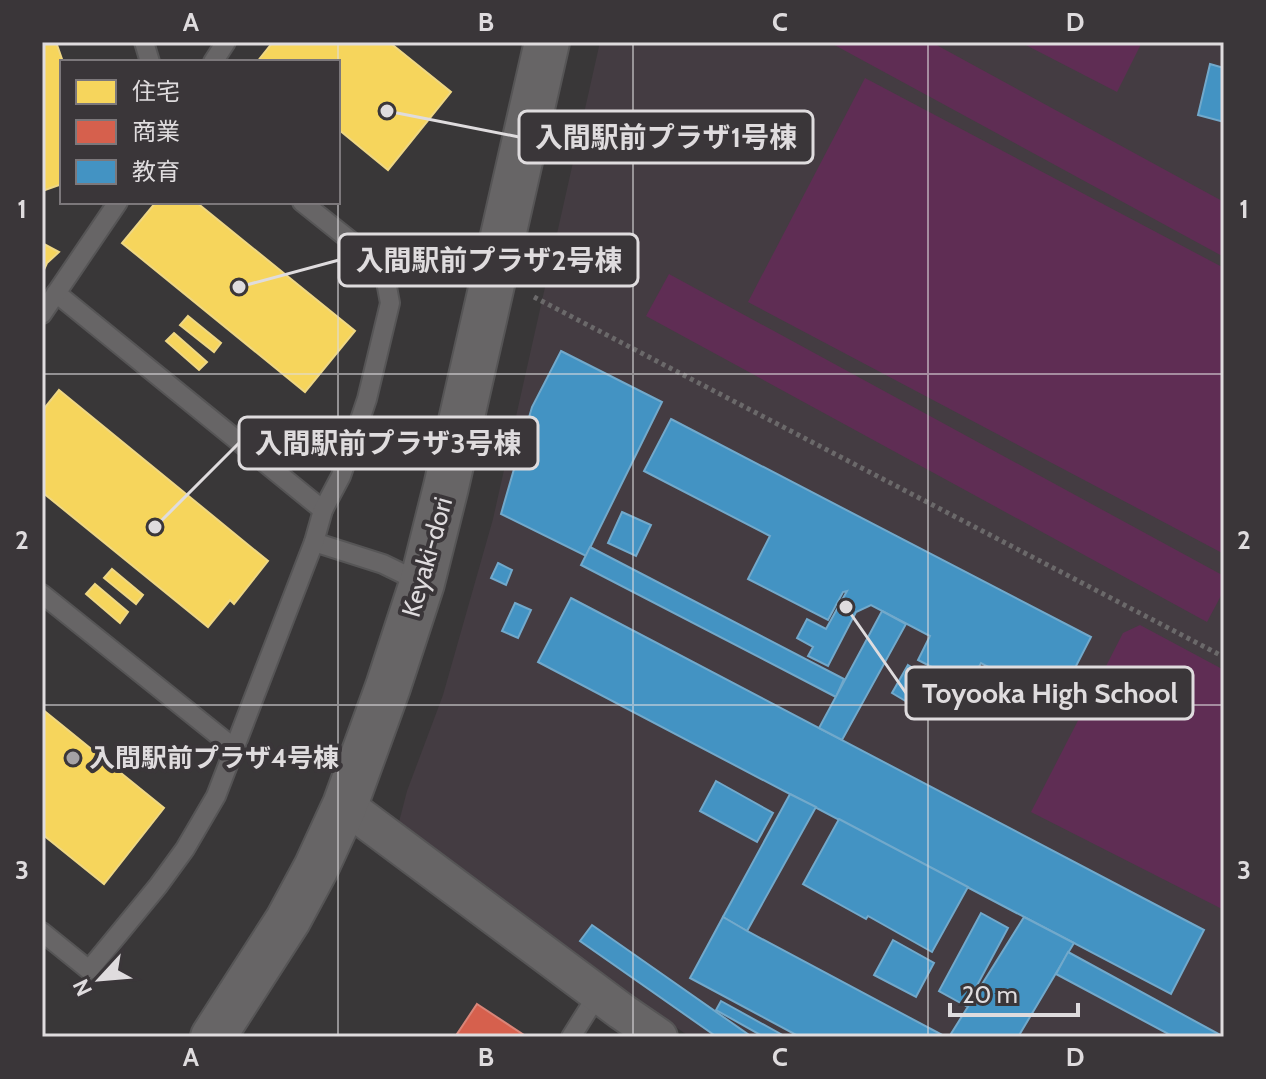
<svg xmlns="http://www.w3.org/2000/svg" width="1266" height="1079" viewBox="0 0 1266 1079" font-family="Cabin,'Noto Sans JP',sans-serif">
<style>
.built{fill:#443c42}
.garden{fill:#5f2d54}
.homes{fill:#f6d55c;stroke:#efd783;stroke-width:2}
.shops{fill:#d6604d;stroke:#d98578;stroke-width:2}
.schools{fill:#4393c3;stroke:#72a9cb;stroke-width:2}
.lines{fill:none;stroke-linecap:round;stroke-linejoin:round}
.service-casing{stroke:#565556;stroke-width:22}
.minor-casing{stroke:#565556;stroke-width:40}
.tertiary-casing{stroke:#565556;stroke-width:48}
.path{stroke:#6b696a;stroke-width:5;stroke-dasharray:4 4;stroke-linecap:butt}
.service{stroke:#676566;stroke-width:18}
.minor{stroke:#676566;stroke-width:36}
.tertiary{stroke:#676566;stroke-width:44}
.grid{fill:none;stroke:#dfdcde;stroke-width:2;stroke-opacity:0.55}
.poi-dot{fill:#a5a2a4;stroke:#3a3639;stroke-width:3}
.labels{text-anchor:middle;stroke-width:8;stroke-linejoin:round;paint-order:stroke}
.street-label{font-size:26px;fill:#dfdcde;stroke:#3a3639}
.poi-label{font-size:26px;font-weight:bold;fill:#dfdcde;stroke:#3a3639;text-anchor:start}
.leader{fill:none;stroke:#dfdcde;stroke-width:3}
.callout-dot{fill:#dfdcde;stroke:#3a3639;stroke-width:3}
.callout{fill:#3a3639;stroke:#dfdcde;stroke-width:3}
.callout-label{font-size:28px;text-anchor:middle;font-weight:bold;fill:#dfdcde}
.neatline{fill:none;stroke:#dfdcde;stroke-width:3}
.grid-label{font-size:26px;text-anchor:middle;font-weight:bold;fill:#dfdcde}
</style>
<rect width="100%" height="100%" fill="#393738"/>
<path class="built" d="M600 42H1224V1037H690L604 977 399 822 407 791 443 695 493 519Z"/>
<g class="garden">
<path d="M829 42H931L1224 202V257Z"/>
<path d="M1020 42H1142L1117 92Z"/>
<path d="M865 78 1224 268V554L748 302Z"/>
<path d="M669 274 1224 576V590L1207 622 646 316Z"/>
<path d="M1140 625 1224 670V910L1031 812 1123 633Z"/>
</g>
<g class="homes">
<path d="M42 42H56L63 62 62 184 42 191Z"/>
<path d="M273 42H389L451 92 388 170 338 129V62H257Z"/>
<path d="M156 202H196L355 331 305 392 122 243Z"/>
<path d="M42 243 59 252 47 263 42 274Z"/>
<path d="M188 316 221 343 214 352 180 325Z"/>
<path d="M174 333 207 362 199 370 166 341Z"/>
<path d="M59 390 268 561 234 604 230 600 208 627 42 492V411Z"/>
<path d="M112 569 143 595 136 604 104 578Z"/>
<path d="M95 584 128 612 120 623 86 594Z"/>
<path d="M42 709 164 808 104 884 42 834Z"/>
</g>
<path class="shops" d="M477 1004 527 1037H455Z"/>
<g class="schools">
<path d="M1210 64 1224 68V122L1198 115Z"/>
<path d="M561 351 662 402 586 556 501 514 532 407Z"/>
<path d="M671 419 1091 637 1057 703 981 663 969 686 918 660 930 636 871 605 856 612 828 666 808 656 813 647 797 638 807 619 826 629 847 591 843 592 828 620 748 579 770 536 644 471Z"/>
<path d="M622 512 651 525 636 556 608 543Z"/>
<path d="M590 547 844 679 836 697 581 565Z"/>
<path d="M498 563 512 570 506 585 491 578Z"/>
<path d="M571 598 1204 930 1171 994 538 662Z"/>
<path d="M515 603 531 610 518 638 502 631Z"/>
<path d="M882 611 906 624 842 740 819 728Z"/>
<path d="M908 665 942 685 926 713 892 693Z"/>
<path d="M716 781 773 813 757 842 700 811Z"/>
<path d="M790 794 816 807 747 931 723 917Z"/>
<path d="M839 819 968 887 932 952 868 916 866 919 803 884Z"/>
<path d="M981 913 1008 928 966 1006 939 991Z"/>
<path d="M723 917 747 931 946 1037H800L690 978Z"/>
<path d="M1024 917 1074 943 1018 1037H949Z"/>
<path d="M592 925 752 1037H717L580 941Z"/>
<path d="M893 940 934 963 916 997 874 975Z"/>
<path d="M1068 952 1224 1037H1174L1056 974Z"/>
<path d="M721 1001 786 1037H764L716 1010Z"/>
</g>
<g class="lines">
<defs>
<g id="service">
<path d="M144 42 150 62"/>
<path d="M213 62 226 42"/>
<path d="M56 293 323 510"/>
<path d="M42 314 118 202"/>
<path d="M314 542 383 564 422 583"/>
<path d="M42 594 234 748"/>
<path d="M42 932 89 970 158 886 185 849 216 796 314 542 323 510 341 476 367 399 390 303 385 276 366 253 302 202"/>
<path d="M571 1037 598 994"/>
</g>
<path id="minor" d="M345 805 621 1011 659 1037"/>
<path id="tertiary" d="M213 1037 288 920 316 868 345 805 388 687 422 583 446 487 547 42"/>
</defs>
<use href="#service" class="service-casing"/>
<use href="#minor" class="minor-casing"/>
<use href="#tertiary" class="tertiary-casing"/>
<path class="path" d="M534 297 1224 657"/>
<use href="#service" class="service"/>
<use href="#minor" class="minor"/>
<use href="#tertiary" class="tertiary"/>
</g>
<path class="grid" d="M338 42V1037M633 42V1037M928 42V1037M42 374H1224M42 705H1224"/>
<circle class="poi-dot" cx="73" cy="758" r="8"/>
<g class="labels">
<g class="street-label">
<text transform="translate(427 557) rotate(-74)" y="9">Keyaki-dori</text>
</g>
<g class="poi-label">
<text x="89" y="767">入間駅前プラザ4号棟</text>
</g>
</g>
<path class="leader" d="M387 111L519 137M239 287L339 260M155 527L239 443M846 607L906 693"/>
<g class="callout-dot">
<circle cx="387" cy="111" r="8"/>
<circle cx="239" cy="287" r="8"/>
<circle cx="155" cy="527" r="8"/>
<circle cx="846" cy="607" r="8"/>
</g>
<g class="callout">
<rect x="519" y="111" width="294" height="52" rx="8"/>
<rect x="339" y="234" width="299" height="52" rx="8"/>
<rect x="239" y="417" width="299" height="52" rx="8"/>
<rect x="906" y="667" width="287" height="52" rx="8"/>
</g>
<g class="callout-label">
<text x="666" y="147">入間駅前プラザ1号棟</text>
<text x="489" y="270">入間駅前プラザ2号棟</text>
<text x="388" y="453">入間駅前プラザ3号棟</text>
<text x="1050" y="703">Toyooka High School</text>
</g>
<rect width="1266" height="1079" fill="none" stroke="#3a3639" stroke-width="88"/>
<rect x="60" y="60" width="280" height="144" fill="#3a3639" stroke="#7c787b" stroke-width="2"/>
<rect x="76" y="80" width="40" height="24" fill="#f6d55c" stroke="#7c787b" stroke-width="2"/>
<text x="132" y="100" font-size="24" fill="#dfdcde">住宅</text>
<rect x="76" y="120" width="40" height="24" fill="#d6604d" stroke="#7c787b" stroke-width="2"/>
<text x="132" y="140" font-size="24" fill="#dfdcde">商業</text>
<rect x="76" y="160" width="40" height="24" fill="#4393c3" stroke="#7c787b" stroke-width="2"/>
<text x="132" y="180" font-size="24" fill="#dfdcde">教育</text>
<g transform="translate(100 979) rotate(244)" stroke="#3a3639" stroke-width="6" paint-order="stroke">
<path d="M0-6L14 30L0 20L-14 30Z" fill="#dfdcde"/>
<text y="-12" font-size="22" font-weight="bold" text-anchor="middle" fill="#dfdcde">N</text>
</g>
<path d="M950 1003v12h128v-12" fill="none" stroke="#dfdcde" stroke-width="4"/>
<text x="962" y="1003" font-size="24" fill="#dfdcde" stroke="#3a3639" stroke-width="6" paint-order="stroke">20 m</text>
<rect x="44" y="44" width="1178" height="991" class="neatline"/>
<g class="grid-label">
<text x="191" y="31">A</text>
<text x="486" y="31">B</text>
<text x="780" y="31">C</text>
<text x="1075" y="31">D</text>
<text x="22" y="218">1</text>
<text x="1244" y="218">1</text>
<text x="22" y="549">2</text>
<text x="1244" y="549">2</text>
<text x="22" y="879">3</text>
<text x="1244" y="879">3</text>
<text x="191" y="1066">A</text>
<text x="486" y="1066">B</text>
<text x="780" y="1066">C</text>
<text x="1075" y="1066">D</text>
</g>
</svg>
